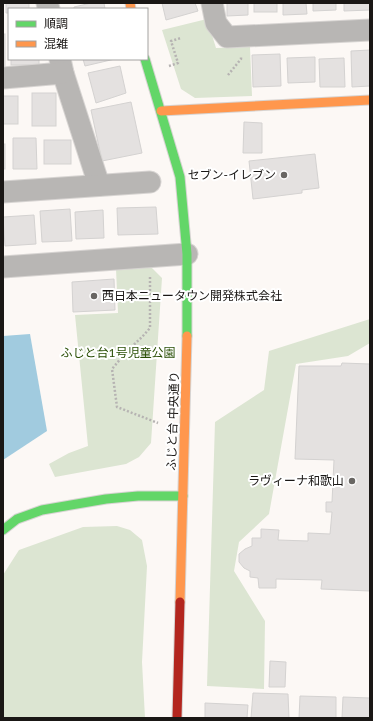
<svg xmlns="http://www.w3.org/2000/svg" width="373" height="721" viewBox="0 0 373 721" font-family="Lato,'Noto Sans JP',sans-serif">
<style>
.green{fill:#dce5d2}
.water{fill:#a1cbdf}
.building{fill:#e4e1e0;stroke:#d4d2d1}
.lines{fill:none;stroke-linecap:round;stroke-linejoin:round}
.street-casing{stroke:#d7d4d2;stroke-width:23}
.fast-casing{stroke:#d7d4d2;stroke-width:11}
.slow-casing{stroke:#d7d4d2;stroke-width:11}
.jam-casing{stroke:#d7d4d2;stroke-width:11}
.path{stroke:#b6b3b2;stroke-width:2.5;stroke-dasharray:2 2;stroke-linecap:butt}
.street{stroke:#b8b6b4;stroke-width:21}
.fast{stroke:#63d668;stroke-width:9}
.slow{stroke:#ff974d;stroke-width:9}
.jam{stroke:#b3261e;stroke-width:9}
.poi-dot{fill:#696663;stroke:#fff;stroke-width:1.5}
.labels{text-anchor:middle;stroke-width:4;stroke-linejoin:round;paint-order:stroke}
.poi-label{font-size:12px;fill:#1a1715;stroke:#fff;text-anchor:end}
.park-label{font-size:12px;fill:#294e04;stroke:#fff}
.street-label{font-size:12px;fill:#1a1715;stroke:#fff}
</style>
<rect width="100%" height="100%" fill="#fcf8f5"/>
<g class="green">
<path d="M207 19 216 48 250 47 252 96 195 98 181 89 162 30Z"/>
<path d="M150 266 162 278 151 443 139 457 126 464 55 477 49 464 69 453 88 446 75 315 118 313 116 269Z"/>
<path d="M370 319V343L348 356 296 364 269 514 239 542 234 571 265 621 264 689 207 686 215 422 264 390 269 351Z"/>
<path d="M117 526 130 530 142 540 147 566 142 662 145 718H3V575L19 550 83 527Z"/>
</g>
<path class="water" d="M30 334 47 431 3 460V336Z"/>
<g class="building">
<path d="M6 3H29V9H9V13H6Z"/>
<path d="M91 3H104L105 9H74V7Z"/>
<path d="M162 3H195L198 11 166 20Z"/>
<path d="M227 3H248V15L227 16Z"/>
<rect x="254" y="3" width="23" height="9"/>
<path d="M283 3H306L307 14 283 15Z"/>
<path d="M313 3H336V10L313 11Z"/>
<path d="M344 3H370V10L344 11Z"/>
<rect x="3" y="34" width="2" height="34"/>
<path d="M370 50V86L352 87 351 51Z"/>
<path d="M280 54 281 86 253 87 252 55Z"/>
<path d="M315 57V82L288 83 287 58Z"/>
<path d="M344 58 345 87H320L319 59Z"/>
<rect x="11" y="59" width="28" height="6"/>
<path d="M83 59H115L85 66Z"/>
<path d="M120 66 126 93 96 103 88 73Z"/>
<rect x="32" y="93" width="24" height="33"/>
<rect x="3" y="96" width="15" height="28"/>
<path d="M131 102 142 153 102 161 91 110Z"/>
<path d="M244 122 262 123V153H243Z"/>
<path d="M13 138H36L37 169H13Z"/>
<rect x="44" y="140" width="27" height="24"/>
<rect x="3" y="144" width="2" height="25"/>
<path d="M315 154 319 188 302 190V193L253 199 249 161Z"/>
<path d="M156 207 158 234 118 235 117 208Z"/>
<path d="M70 209 72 241 42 242 40 211Z"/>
<path d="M103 210 104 238 76 239 75 212Z"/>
<path d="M34 215 36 244 5 246 3 217Z"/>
<path d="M114 279 115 310 73 312 72 282Z"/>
<path d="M342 363 370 364V591L321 589 322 580 276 579V588H259L258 578 250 577V571L244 568 239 562V554L245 549 252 546V538H261V529L279 530 278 540 308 541V533L330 534 332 512H326V502H332L334 460 295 459 299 366H341Z"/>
<path d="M270 661 286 662 285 687H269Z"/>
<path d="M253 693 288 694 289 718H251Z"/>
<path d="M300 696 336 697V718H299Z"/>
<path d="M343 697 370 698V718H342Z"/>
<path d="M205 703 248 705 247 718H205Z"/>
</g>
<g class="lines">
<defs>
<g id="street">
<path d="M47 3 49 9"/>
<path d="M212 3 216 23 227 37 370 30"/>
<path d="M60 59 63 73 99 185"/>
<path d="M3 78 63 73"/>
<path d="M3 192 150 182"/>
<path d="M3 267 187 254"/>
</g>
<g id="fast">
<path d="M145 59 180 177 187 254V336"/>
<path d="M3 530 17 519 42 510 106 499 138 496H183"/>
</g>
<g id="slow">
<path d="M130 3 131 9"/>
<path d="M161 111 370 100"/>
<path d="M180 602 187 336"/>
</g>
<path id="jam" d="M177 718 180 602"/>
</defs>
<use href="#street" class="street-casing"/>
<use href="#fast" class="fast-casing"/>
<use href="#slow" class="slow-casing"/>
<use href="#jam" class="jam-casing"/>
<g class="path">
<path d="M169 66 178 63 171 41 181 38"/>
<path d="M228 75 241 59V57"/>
<path d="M150 277V328L142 337 127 351 112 369 117 407 158 423"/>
</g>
<use href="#street" class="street"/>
<use href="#fast" class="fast"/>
<use href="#slow" class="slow"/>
<use href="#jam" class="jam"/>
</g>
<g class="poi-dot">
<circle cx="284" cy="175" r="4"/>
<circle cx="94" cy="296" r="4"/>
<circle cx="352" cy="481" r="4"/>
</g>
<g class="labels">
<g class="poi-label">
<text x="276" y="179">セブン-イレブン</text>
<text x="102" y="300" text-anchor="start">西日本ニュータウン開発株式会社</text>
<text x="344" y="485">ラヴィーナ和歌山</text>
</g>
<g class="park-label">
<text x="118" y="357">ふじと台1号児童公園</text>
</g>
<g class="street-label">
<text transform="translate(173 421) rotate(-88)" y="4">ふじと台 中央通り</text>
</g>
</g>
<rect width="373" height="721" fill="none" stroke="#1a1715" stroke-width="8"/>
<rect x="8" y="8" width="140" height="52" fill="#ffffff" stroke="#a3a2a1"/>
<rect x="16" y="21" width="20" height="6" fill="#63d668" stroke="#a3a2a1"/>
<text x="44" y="28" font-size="12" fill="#1a1715">順調</text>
<rect x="16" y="41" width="20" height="6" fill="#ff974d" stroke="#a3a2a1"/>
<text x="44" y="48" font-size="12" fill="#1a1715">混雑</text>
</svg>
